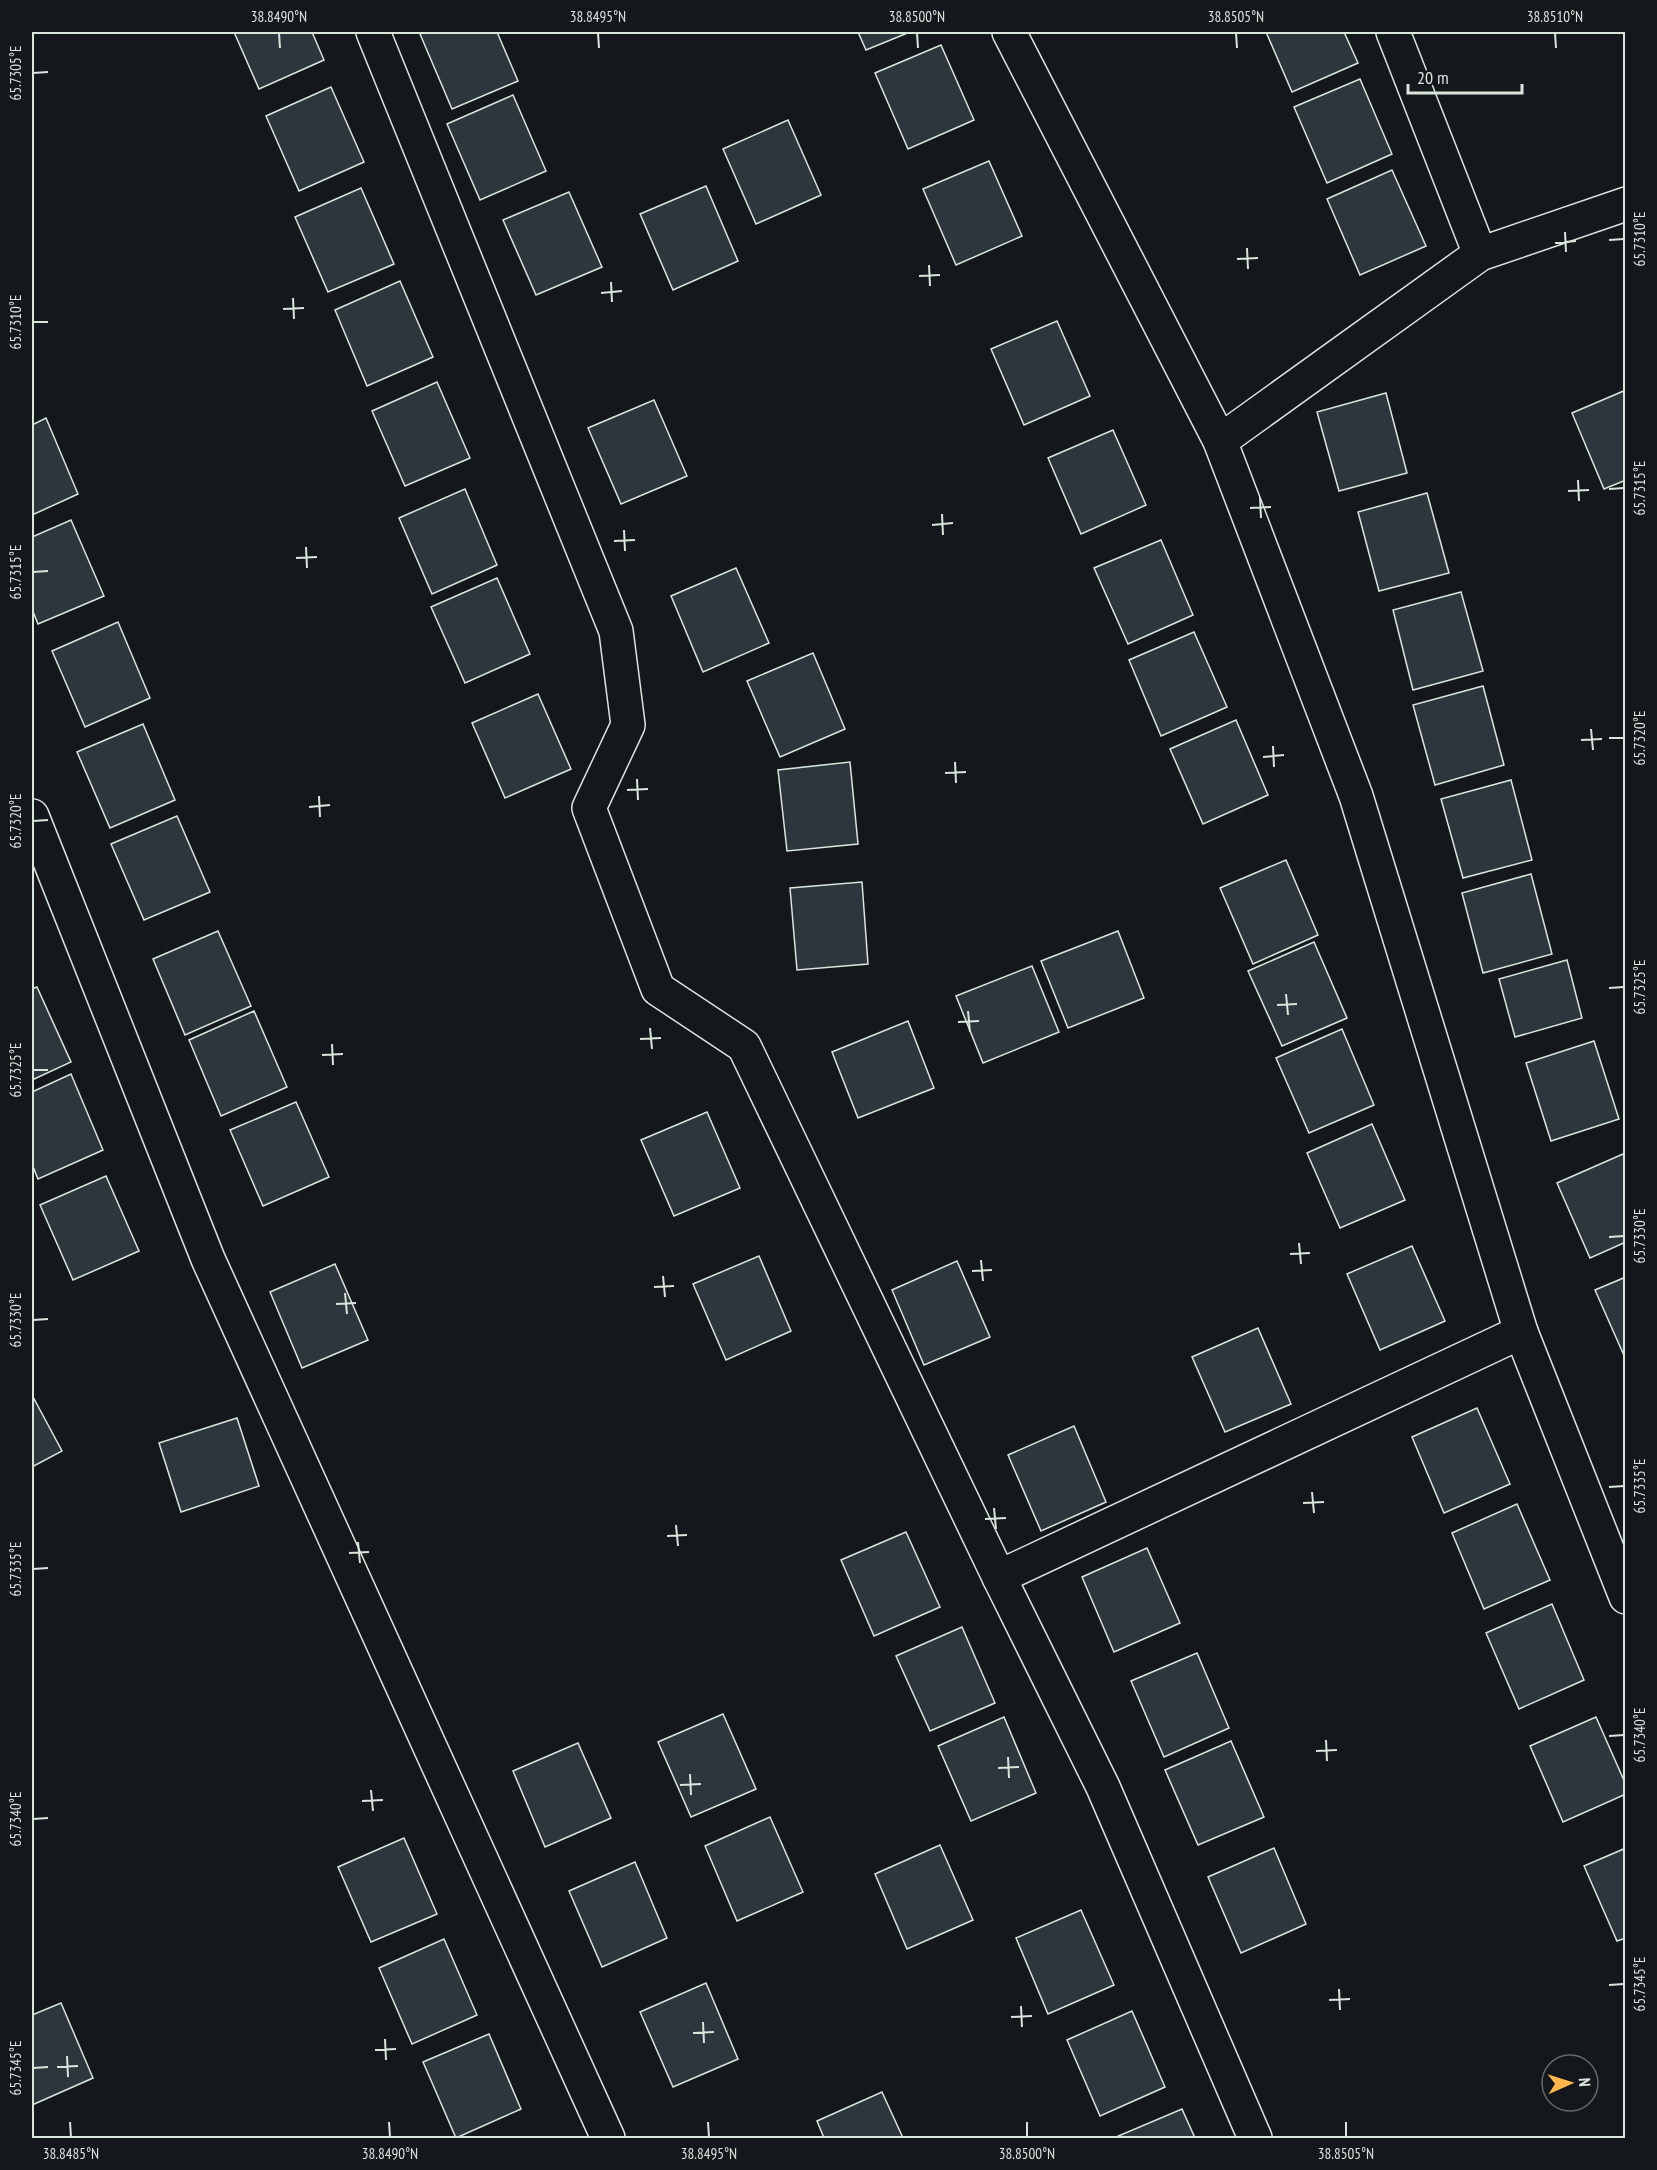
<svg xmlns="http://www.w3.org/2000/svg" width="1657" height="2170" viewBox="0 0 1657 2170" font-family="'PT Sans Narrow',sans-serif">
<style>
.building{fill:#2c363c;stroke:#d8e6dc;stroke-width:1.5}
.lines{fill:none;stroke-linecap:round;stroke-linejoin:round}
.minor-casing{stroke:#d8e6dc;stroke-width:36}
.minor{stroke:#14181c;stroke-width:33}
.ticks{fill:none;stroke:#d8e6dc;stroke-width:2}
.neatline{fill:none;stroke:#d8e6dc;stroke-width:2}
.ticks-label{font-size:15px;text-anchor:middle;fill:#d8e6dc}
</style>
<rect width="100%" height="100%" fill="#14181c"/>
<g class="building">
<path d="M234 32H312L324 60 259 89Z"/>
<path d="M425 32H497L518 81 452 109 420 34Z"/>
<path d="M858 32H910L866 50Z"/>
<path d="M1266 32H1344L1358 63 1292 92Z"/>
<path d="M941 45 974 120 908 149 875 73Z"/>
<path d="M1360 79 1392 154 1327 183 1294 107Z"/>
<path d="M331 87 364 162 299 191 266 116Z"/>
<path d="M513 95 546 171 480 200 447 124Z"/>
<path d="M788 120 821 195 756 224 723 149Z"/>
<path d="M989 161 1022 236 956 265 923 189Z"/>
<path d="M1392 170 1426 246 1360 275 1327 199Z"/>
<path d="M706 186 738 261 673 290 640 214Z"/>
<path d="M361 188 394 264 328 292 295 217Z"/>
<path d="M569 192 602 267 536 295 503 220Z"/>
<path d="M400 281 433 357 367 386 335 310Z"/>
<path d="M1057 321 1090 396 1024 425 991 349Z"/>
<path d="M437 382 470 458 405 486 372 411Z"/>
<path d="M1626 390V480L1604 489 1572 413Z"/>
<path d="M1386 393 1407 473 1339 491 1317 412Z"/>
<path d="M654 400 687 476 621 504 588 428Z"/>
<path d="M46 418 78 494 32 515V425Z"/>
<path d="M1113 430 1146 505 1081 534 1048 458Z"/>
<path d="M465 489 497 565 432 594 399 518Z"/>
<path d="M1427 493 1449 573 1379 591 1358 512Z"/>
<path d="M71 520 104 596 38 624 32 609V537Z"/>
<path d="M1161 540 1193 615 1128 644 1094 568Z"/>
<path d="M736 568 769 643 703 672 671 596Z"/>
<path d="M497 578 530 654 465 683 431 607Z"/>
<path d="M1461 592 1483 671 1413 690 1393 610Z"/>
<path d="M118 622 150 698 85 727 52 651Z"/>
<path d="M1194 632 1227 707 1161 736 1129 660Z"/>
<path d="M813 653 845 729 780 757 747 681Z"/>
<path d="M1483 686 1504 765 1435 785 1413 705Z"/>
<path d="M538 694 571 769 505 798 472 723Z"/>
<path d="M1236 720 1268 795 1203 824 1170 749Z"/>
<path d="M143 724 175 800 110 828 77 752Z"/>
<path d="M850 762 858 844 787 851 778 770Z"/>
<path d="M1511 780 1532 860 1463 878 1441 799Z"/>
<path d="M177 816 210 892 144 920 111 844Z"/>
<path d="M1286 860 1318 935 1253 964 1220 888Z"/>
<path d="M1531 874 1552 954 1483 973 1462 893Z"/>
<path d="M862 882 868 964 797 970 790 888Z"/>
<path d="M218 931 251 1006 185 1035 153 959Z"/>
<path d="M1118 931 1144 998 1068 1028 1041 961Z"/>
<path d="M1314 942 1347 1018 1282 1046 1248 971Z"/>
<path d="M1567 960 1582 1018 1515 1037 1499 979Z"/>
<path d="M1032 966 1059 1032 983 1063 956 996Z"/>
<path d="M37 987 71 1062 32 1080V989Z"/>
<path d="M254 1011 287 1087 221 1116 189 1040Z"/>
<path d="M908 1021 934 1088 858 1118 832 1052Z"/>
<path d="M1342 1029 1374 1105 1309 1133 1276 1058Z"/>
<path d="M1594 1041 1619 1119 1551 1141 1526 1063Z"/>
<path d="M71 1074 103 1150 38 1179 32 1164V1092Z"/>
<path d="M296 1102 329 1177 263 1206 230 1130Z"/>
<path d="M707 1112 740 1188 674 1216 641 1140Z"/>
<path d="M1372 1124 1405 1200 1340 1228 1307 1153Z"/>
<path d="M1623 1154 1626 1160V1242L1590 1258 1557 1183Z"/>
<path d="M106 1176 139 1251 73 1280 40 1205Z"/>
<path d="M1412 1246 1445 1321 1380 1350 1347 1274Z"/>
<path d="M759 1256 791 1331 726 1360 693 1284Z"/>
<path d="M957 1261 990 1337 924 1365 892 1290Z"/>
<path d="M335 1264 368 1340 302 1368 270 1292Z"/>
<path d="M1626 1277V1360L1595 1290Z"/>
<path d="M1258 1328 1291 1404 1225 1432 1192 1357Z"/>
<path d="M32 1395 62 1451 32 1467Z"/>
<path d="M1477 1408 1510 1484 1444 1513 1412 1437Z"/>
<path d="M237 1418 259 1486 181 1512 159 1443Z"/>
<path d="M1074 1426 1106 1502 1041 1531 1008 1455Z"/>
<path d="M1517 1504 1550 1580 1484 1609 1452 1533Z"/>
<path d="M906 1532 940 1607 874 1636 841 1560Z"/>
<path d="M1147 1548 1180 1623 1114 1652 1082 1577Z"/>
<path d="M1552 1604 1584 1680 1519 1709 1486 1633Z"/>
<path d="M962 1627 995 1703 930 1731 896 1656Z"/>
<path d="M1197 1653 1229 1728 1164 1757 1131 1681Z"/>
<path d="M723 1714 756 1789 691 1817 658 1742Z"/>
<path d="M1004 1717 1036 1793 971 1821 938 1746Z"/>
<path d="M1596 1717 1626 1785V1794L1563 1822 1530 1746Z"/>
<path d="M1231 1741 1264 1817 1198 1845 1165 1770Z"/>
<path d="M578 1743 611 1818 545 1847 513 1771Z"/>
<path d="M770 1817 803 1892 737 1921 705 1846Z"/>
<path d="M404 1838 437 1914 371 1942 338 1867Z"/>
<path d="M940 1845 973 1920 907 1949 875 1874Z"/>
<path d="M1274 1848 1306 1924 1241 1953 1208 1877Z"/>
<path d="M1626 1848V1938L1617 1941 1584 1866Z"/>
<path d="M635 1862 667 1938 602 1967 569 1891Z"/>
<path d="M1081 1910 1114 1985 1048 2014 1016 1938Z"/>
<path d="M444 1939 477 2015 412 2044 379 1968Z"/>
<path d="M706 1983 738 2059 673 2087 640 2012Z"/>
<path d="M61 2003 93 2078 32 2105V2015Z"/>
<path d="M1132 2011 1165 2087 1100 2116 1067 2040Z"/>
<path d="M489 2034 521 2109 456 2138 423 2062Z"/>
<path d="M882 2092 903 2138H824L817 2121Z"/>
<path d="M1182 2109 1195 2138H1117L1116 2137Z"/>
</g>
<g class="lines">
<defs>
<g id="minor">
<path d="M373 32 616 631 628 725 589 808 658 989 744 1046 999 1577 1103 1787 1255 2138"/>
<path d="M1009 32 1220 441 1356 796 1521 1332 1626 1597"/>
<path d="M1393 32 1480 254"/>
<path d="M1220 441 1480 254 1626 204"/>
<path d="M32 816 208 1259 608 2138"/>
<path d="M999 1577 1521 1332"/>
</g>
</defs>
<use href="#minor" class="minor-casing"/>
<use href="#minor" class="minor"/>
</g>
<path class="ticks" d="M279 33 280 48M598 33 599 48M917 33 918 48M1236 33 1237 48M1555 33 1556 48M33 73 48 72M1565 232 1566 252M1609 240 1624 239M1555 243 1576 241M1247 248 1248 269M1237 259 1258 258M929 265 930 286M919 276 940 275M611 282 612 302M601 293 622 291M293 298 294 319M283 309 304 308M33 322H48M1578 480 1579 501M1609 489 1624 488M1568 491 1589 490M1260 497 1261 518M1250 508 1271 507M942 514 943 535M932 525 953 523M624 530 625 551M614 541 635 540M306 547 307 568M296 558 317 557M33 572 48 571M1591 729 1593 750M1609 738H1624M1581 740 1602 739M1273 746 1274 767M1263 757 1284 755M955 762 956 783M945 773 966 772M637 779 638 800M627 790 648 789M319 796 320 817M309 807 330 805M33 821 48 820M1609 988 1624 987M1286 994 1288 1015M1277 1005 1297 1004M968 1011 970 1032M958 1022 979 1021M650 1028 652 1049M640 1039 661 1038M332 1044 333 1065M322 1055 343 1054M33 1070H48M1609 1237 1624 1236M1299 1243 1301 1264M1290 1254 1310 1253M981 1260 983 1281M972 1271 992 1270M663 1276 665 1297M654 1287 674 1286M345 1293 347 1314M336 1304 356 1303M33 1320 48 1319M1609 1487 1624 1486M1312 1492 1314 1513M1303 1503 1324 1502M994 1508 996 1529M985 1519 1006 1518M676 1525 678 1546M667 1536 687 1535M358 1542 360 1563M349 1553 369 1552M33 1569 48 1568M1609 1736 1624 1735M1326 1740 1327 1761M1316 1751 1337 1750M1008 1757 1009 1778M998 1768 1019 1767M690 1774 691 1795M680 1785 701 1784M371 1790 373 1811M362 1801 383 1800M33 1819 48 1818M1609 1985 1624 1984M1339 1989 1340 2010M1329 2000 1350 1999M1021 2006 1022 2027M1011 2017 1032 2016M703 2022 704 2043M693 2033 714 2032M385 2039 386 2060M375 2050 396 2049M67 2056 68 2077M57 2067 78 2066M33 2068 48 2067M70 2122 71 2137M389 2122 390 2137M708 2122 709 2137M1027 2122V2137M1346 2122V2137"/>
<rect width="1657" height="2170" fill="none" stroke="#14181c" stroke-width="66"/>
<g transform="translate(1570 2083) rotate(87)"><circle r="28" fill="#14181c" stroke="#626a69" stroke-width="1.5"/>
<path d="M0-4.5L10 22L0 15L-10 22Z" fill="#ffb74d"/>
<text y="-9" font-size="16" font-weight="bold" text-anchor="middle" fill="#d8e6dc">N</text>
</g>
<path d="M1408 84v9h114v-9" fill="none" stroke="#d8e6dc" stroke-width="3"/>
<text x="1417" y="84" font-size="18" fill="#d8e6dc" stroke="#14181c" stroke-width="4.5" paint-order="stroke">20 m</text>
<rect x="33" y="33" width="1591" height="2104" class="neatline"/>
<g class="ticks-label">
<text x="279" y="22">38.8490°N</text>
<text x="598" y="22">38.8495°N</text>
<text x="917" y="22">38.8500°N</text>
<text x="1236" y="22">38.8505°N</text>
<text x="1555" y="22">38.8510°N</text>
<text transform="translate(16 73) rotate(-90)" y="5">65.7305°E</text>
<text transform="translate(1640 239) rotate(-90)" y="5">65.7310°E</text>
<text transform="translate(16 322) rotate(-90)" y="5">65.7310°E</text>
<text transform="translate(1640 488) rotate(-90)" y="5">65.7315°E</text>
<text transform="translate(16 572) rotate(-90)" y="5">65.7315°E</text>
<text transform="translate(1640 738) rotate(-90)" y="5">65.7320°E</text>
<text transform="translate(16 821) rotate(-90)" y="5">65.7320°E</text>
<text transform="translate(1640 987) rotate(-90)" y="5">65.7325°E</text>
<text transform="translate(16 1070) rotate(-90)" y="5">65.7325°E</text>
<text transform="translate(1640 1236) rotate(-90)" y="5">65.7330°E</text>
<text transform="translate(16 1320) rotate(-90)" y="5">65.7330°E</text>
<text transform="translate(1640 1486) rotate(-90)" y="5">65.7335°E</text>
<text transform="translate(16 1569) rotate(-90)" y="5">65.7335°E</text>
<text transform="translate(1640 1735) rotate(-90)" y="5">65.7340°E</text>
<text transform="translate(16 1819) rotate(-90)" y="5">65.7340°E</text>
<text transform="translate(1640 1984) rotate(-90)" y="5">65.7345°E</text>
<text transform="translate(16 2068) rotate(-90)" y="5">65.7345°E</text>
<text x="71" y="2159">38.8485°N</text>
<text x="390" y="2159">38.8490°N</text>
<text x="709" y="2159">38.8495°N</text>
<text x="1027" y="2159">38.8500°N</text>
<text x="1346" y="2159">38.8505°N</text>
</g>
</svg>
